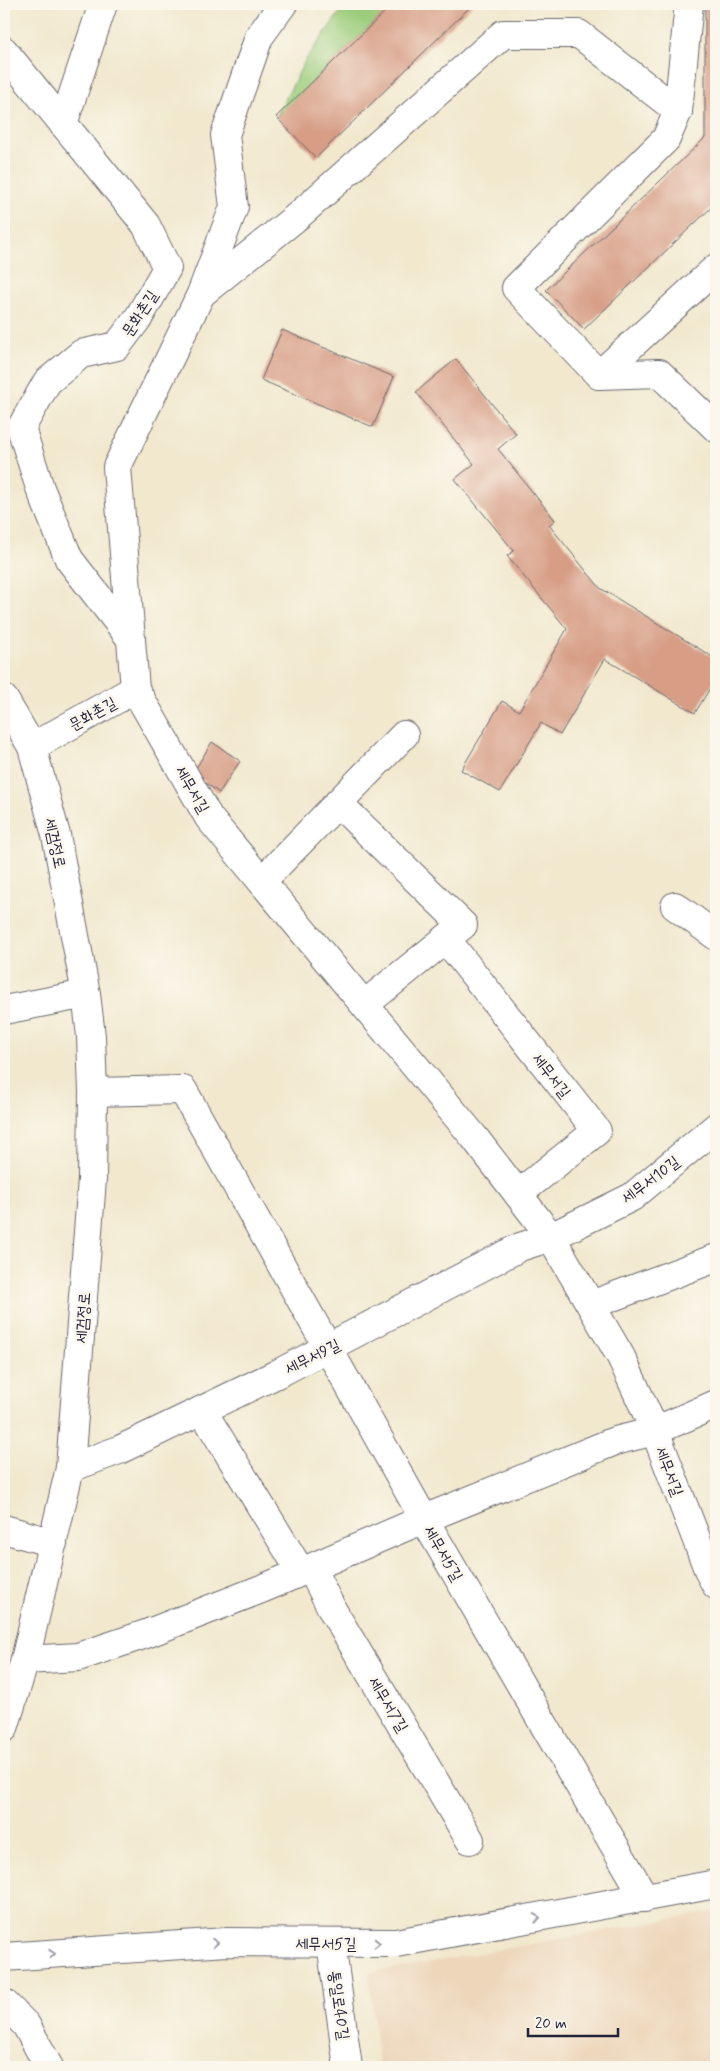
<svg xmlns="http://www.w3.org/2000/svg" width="720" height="2071" viewBox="0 0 720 2071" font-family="Mynerve,'Poor Story',sans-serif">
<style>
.built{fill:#edd7bb}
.green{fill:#9ccd7b;stroke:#5f785b}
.building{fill:#d79d85}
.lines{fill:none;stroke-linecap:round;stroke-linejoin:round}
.street-casing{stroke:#6a676e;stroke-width:30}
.primary-casing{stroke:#6a676e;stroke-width:30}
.street{stroke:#fff;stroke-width:28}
.primary{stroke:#fff;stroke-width:28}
.oneway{stroke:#9c9ca7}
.labels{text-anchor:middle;stroke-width:5;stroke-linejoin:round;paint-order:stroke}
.street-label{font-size:16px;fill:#22223b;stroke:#fbf7ec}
</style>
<rect width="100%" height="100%" fill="#fbf7ec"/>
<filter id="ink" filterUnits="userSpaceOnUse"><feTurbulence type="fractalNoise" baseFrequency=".02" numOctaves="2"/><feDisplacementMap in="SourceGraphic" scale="10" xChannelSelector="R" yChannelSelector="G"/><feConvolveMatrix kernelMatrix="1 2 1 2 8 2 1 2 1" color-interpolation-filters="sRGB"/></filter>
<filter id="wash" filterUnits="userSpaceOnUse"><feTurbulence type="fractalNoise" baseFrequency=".0096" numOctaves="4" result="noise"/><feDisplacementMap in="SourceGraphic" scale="20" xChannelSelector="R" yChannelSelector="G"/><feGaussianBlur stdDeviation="1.12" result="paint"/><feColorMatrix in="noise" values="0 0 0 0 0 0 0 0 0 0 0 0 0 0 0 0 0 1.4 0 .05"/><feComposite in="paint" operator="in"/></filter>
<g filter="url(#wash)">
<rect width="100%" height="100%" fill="#f1e8ce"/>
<path class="built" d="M716 1911V2067H379L369 1973Z"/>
<path class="green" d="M346 4H393L276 117 306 59Z"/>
<g id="blocks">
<g class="building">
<path d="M393 4H473L316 158 276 117Z"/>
<path d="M705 4H716V203L584 329 546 290 705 138Z"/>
<path d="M282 330 394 377 373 427 261 380Z"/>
<path d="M456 359 516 434 498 449 555 520 549 525 600 588 716 659V678L695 713 605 659 560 735 541 723 500 792 461 770 502 701 519 711 567 629 507 556 514 551 455 479 474 464 416 392Z"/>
<path d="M212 742 240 761 219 793 193 773Z"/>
</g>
</g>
</g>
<g filter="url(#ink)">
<use href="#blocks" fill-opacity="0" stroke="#6a676e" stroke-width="1"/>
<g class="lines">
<defs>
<g id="street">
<path d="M283 4 259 37 225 135 234 207 201 294 117 467 135 689 209 818 474 1137 551 1237 621 1357 655 1431 709 1572 716 1585"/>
<path d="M4 51 146 225 167 268 139 317 117 346 81 354 47 382 21 428 40 488 69 559 131 639"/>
<path d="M678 111 666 139 516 288 599 375 716 268"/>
<path d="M63 124 103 4"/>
<path d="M202 293 299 215 503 34H579L678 111 689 4"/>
<path d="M599 375 659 373 716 428"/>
<path d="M32 747 135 689"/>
<path d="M338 803 463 925 365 1004"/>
<path d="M262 881 404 735"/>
<path d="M675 906 716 936"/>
<path d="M446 939 597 1131 518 1194"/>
<path d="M4 1010 86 994"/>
<path d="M93 1092 183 1090 424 1519 645 1898"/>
<path d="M591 1305 716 1258"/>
<path d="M202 1410 301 1572"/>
<path d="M70 1468 119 1450 279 1373 520 1247 551 1237 632 1197 716 1127"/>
<path d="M4 1529 53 1543"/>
<path d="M311 1568 333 1611 470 1840"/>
<path d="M25 1660 78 1657 146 1634 264 1588 424 1519 615 1441 655 1431 716 1404"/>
<path d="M331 1943 348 2067"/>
<path d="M4 1957 226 1942 396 1943 716 1884"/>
<path d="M4 2003 26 2025 49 2067"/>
</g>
<path id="primary" d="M4 699 32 747 56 835 86 994 91 1036 93 1092 92 1179 70 1468 25 1660 4 1728"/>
</defs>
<use href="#street" class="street-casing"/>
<use href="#primary" class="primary-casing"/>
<use href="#street" class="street"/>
<use href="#primary" class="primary"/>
</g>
<defs><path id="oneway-chevron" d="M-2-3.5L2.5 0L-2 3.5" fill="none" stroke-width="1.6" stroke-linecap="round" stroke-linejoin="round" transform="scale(1.25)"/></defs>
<g class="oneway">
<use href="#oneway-chevron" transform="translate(537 1918) rotate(-10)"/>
<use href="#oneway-chevron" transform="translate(215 1943) rotate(-4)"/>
<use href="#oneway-chevron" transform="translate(377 1943)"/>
<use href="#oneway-chevron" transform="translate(52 1954) rotate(-4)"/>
</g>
</g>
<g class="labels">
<g class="street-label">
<text transform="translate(139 313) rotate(-57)" y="6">문화촌길</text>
<text transform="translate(92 713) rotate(-29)" y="6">문화촌길</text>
<text transform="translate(193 789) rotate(60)" y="6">세무서길</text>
<text transform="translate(56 843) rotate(78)" y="6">세검정로</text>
<text transform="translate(552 1075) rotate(52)" y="6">세무서길</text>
<text transform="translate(650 1179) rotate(-37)" y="6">세무서10길</text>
<text transform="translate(82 1318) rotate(-86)" y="6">세검정로</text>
<text transform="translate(312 1356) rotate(-27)" y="6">세무서9길</text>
<text transform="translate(670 1471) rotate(69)" y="6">세무서길</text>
<text transform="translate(444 1553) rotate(60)" y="6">세무서5길</text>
<text transform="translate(389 1704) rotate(59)" y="6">세무서7길</text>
<text x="326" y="1949">세무서5길</text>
<text transform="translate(340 2005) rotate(82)" y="6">통일로40길</text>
</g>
</g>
<rect width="720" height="2071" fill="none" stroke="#fbf7ec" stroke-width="20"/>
<path d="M528 2028v8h90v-8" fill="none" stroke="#22223b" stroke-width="2.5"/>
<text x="535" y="2028" font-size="15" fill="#22223b" stroke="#fbf7ec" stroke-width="4" paint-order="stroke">20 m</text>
</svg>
